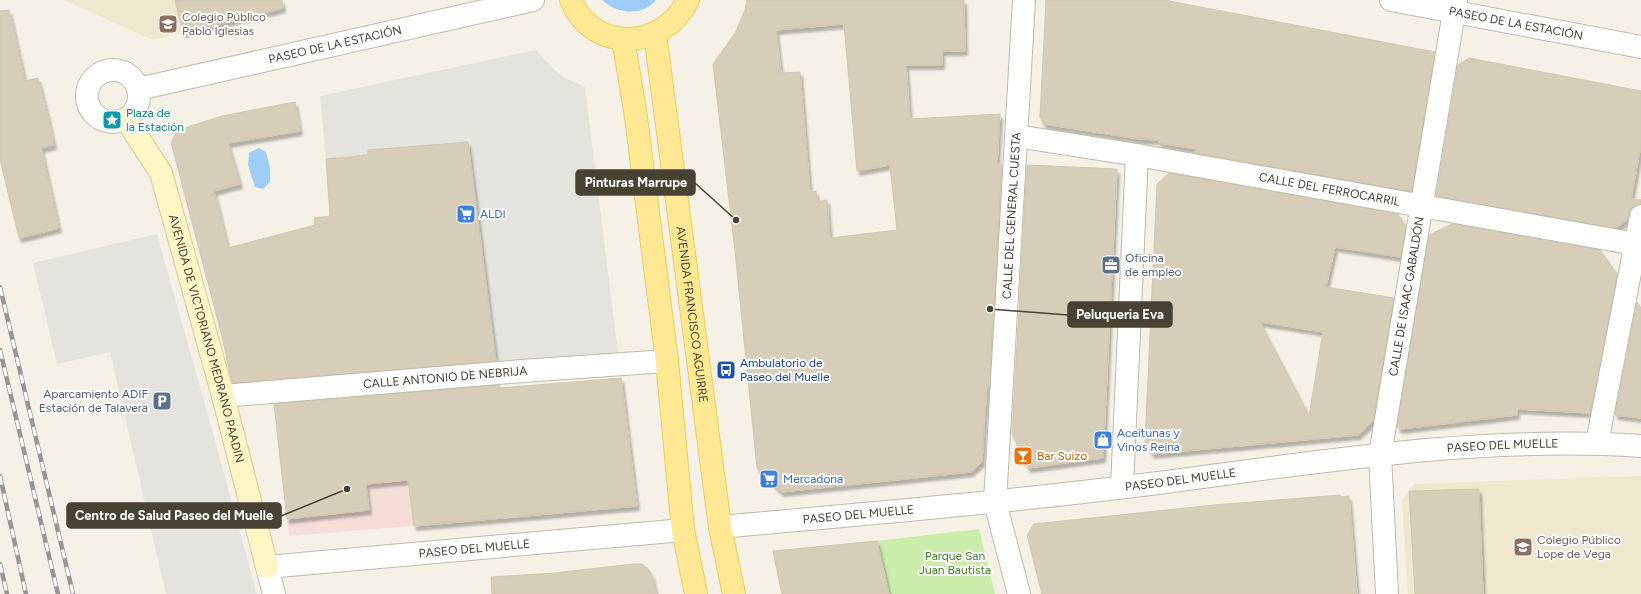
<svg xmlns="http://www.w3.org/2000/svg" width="1641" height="594" viewBox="0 0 1641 594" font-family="Figtree,sans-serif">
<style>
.education{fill:#efe8ce}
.medical{fill:#f6ded8}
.green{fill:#caedab}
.parking{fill:#e5e3de}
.water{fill:#9dccf7}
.building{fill:#d7ceba;stroke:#d3c7ad;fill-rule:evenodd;filter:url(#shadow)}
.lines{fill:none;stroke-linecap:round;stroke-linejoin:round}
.street-casing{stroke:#c1baa8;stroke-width:24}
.secondary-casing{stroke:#d8cb91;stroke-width:24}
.primary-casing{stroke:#efcc5a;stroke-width:24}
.street{stroke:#fff;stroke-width:22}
.secondary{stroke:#fff5c5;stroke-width:22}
.primary{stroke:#ffe894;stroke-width:22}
.rail-casing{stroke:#969696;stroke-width:4.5}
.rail{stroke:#fff;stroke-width:3;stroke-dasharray:9;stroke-linecap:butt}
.labels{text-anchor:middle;stroke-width:4;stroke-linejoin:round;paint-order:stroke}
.education-label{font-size:12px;fill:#785e54;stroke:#fff;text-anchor:start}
.street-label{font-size:12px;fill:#484234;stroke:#fff}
.culture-label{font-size:12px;fill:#0d838f;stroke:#fff;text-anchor:start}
.shop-label{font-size:12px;fill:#366cbe;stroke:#fff;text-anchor:start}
.service-label{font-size:12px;fill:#4e5e75;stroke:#fff;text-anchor:start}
.transit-label{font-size:12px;fill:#164399;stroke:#fff;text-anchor:start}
.food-label{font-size:12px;fill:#c56008;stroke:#fff;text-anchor:start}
.park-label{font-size:12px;fill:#3f7f22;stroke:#fff}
.leader{fill:none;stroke:#484234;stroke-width:1.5}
.callout-dot{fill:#484234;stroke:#fff;stroke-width:1.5}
.callout{fill:#484234;stroke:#484234;stroke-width:1.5}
.callout-label{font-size:13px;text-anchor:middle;font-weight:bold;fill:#fff}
</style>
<defs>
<filter id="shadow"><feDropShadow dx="2.5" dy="4.5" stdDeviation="1" flood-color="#0004"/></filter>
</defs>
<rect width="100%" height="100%" fill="#f5f1e6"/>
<g class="education">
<path d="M64 0H253L256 15 153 40Z"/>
<path d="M1641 476V594H1408L1402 500 1414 484Z"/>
</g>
<path class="medical" d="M398 395 414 526 289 536 275 411Z"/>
<path class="green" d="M979 529 995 594H889L877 541Z"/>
<g class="parking">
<path d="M536 50 551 67 563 77 585 87 618 353 496 364 468 142 369 150 368 155 326 159 320 96Z"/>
<path d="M157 234 214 437 257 594H166L110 352 57 364 33 263Z"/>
</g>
<g class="water">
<path d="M602 0H656C642 17 617 14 602 0Z"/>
<path d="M259 148 266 152 270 168V182L263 189 255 187 248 165 249 153Z"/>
</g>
<g class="building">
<path d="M175 0H282L283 8 183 33Z"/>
<path d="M747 0H964L965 51H942V65H906L910 119 1000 114 997 164H1002L989 387 987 382 982 462 971 472 781 492 757 468 735 251 713 64 735 33 745 10ZM844 24 857 171 890 165 897 230 830 238 827 200 817 202 816 191 810 192 800 72 781 73 776 30Z"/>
<path d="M1046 0H1164L1435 52 1411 191 1195 153 1196 149 1159 143V140L1139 139 1044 124 1040 117Z"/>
<path d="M9 10 25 81 38 78 46 109 54 145 41 148 59 228 19 238 0 159V11Z"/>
<path d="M1469 58 1641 91V145L1631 199 1641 200V204L1631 208 1627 220 1616 228 1436 196 1458 65Z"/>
<path d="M295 102 300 131 228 143 240 184 214 191 228 248 315 225 314 218 330 216 326 159 368 155V150L468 142 496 361 232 383 222 336 171 142 178 130 222 116Z"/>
<path d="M1027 165 1117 169 1103 458 1028 468 1012 433Z"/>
<path d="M1169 173 1398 214 1406 226 1400 257 1335 247 1326 287 1394 298 1373 421 1358 435 1152 454 1145 442 1157 184ZM1260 322 1323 332 1309 416Z"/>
<path d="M1452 224 1600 250 1617 274 1590 413 1517 409V415L1401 429 1397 427 1429 235Z"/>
<path d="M1637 302 1641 308V418L1615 415Z"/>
<path d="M621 378 637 506 414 526 408 480 366 484 369 510 287 519 274 404 499 385 500 388Z"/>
<path d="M1479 489 1483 594H1415L1409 491Z"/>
<path d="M1340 495 1342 497 1349 496 1357 594H1042L1027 535 1034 524 1214 505Z"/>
<path d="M877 541 889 594H782L773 551Z"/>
<path d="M633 564H642L648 569 652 576 656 594H492L491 577 554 573Z"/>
</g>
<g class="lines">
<defs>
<g id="street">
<path id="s1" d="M1391 0 1641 47"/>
<circle cx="113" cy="96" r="26"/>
<path id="s2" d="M138 89 533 0"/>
<path id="s3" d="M1017 136 1137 155 1641 245"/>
<path id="s4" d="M223 396 522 371 667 361"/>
<path d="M1597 443 1641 216"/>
<path d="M1122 487 1137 155"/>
<path id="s5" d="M720 527C863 514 1007 502 1150 484 1312 463 1477 435 1641 446"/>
<path id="s6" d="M274 594 267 567 683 530"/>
<path id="s7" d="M1019 594 995 502 1024 0"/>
<path id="s8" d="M1387 594 1380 455 1456 0"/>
</g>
<g id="secondary">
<path id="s9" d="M126 119 161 173 223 396 267 567"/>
</g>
<g id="primary">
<path d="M571 0C593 54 664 50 688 0"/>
<path id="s10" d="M655 34 720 527 734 594"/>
<path d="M623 39 635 110 667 361 683 530 696 594"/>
</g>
</defs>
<use href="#street" class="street-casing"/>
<use href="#secondary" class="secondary-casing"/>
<use href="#primary" class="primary-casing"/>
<use href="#street" class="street"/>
<use href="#secondary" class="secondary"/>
<use href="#primary" class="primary"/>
<defs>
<g id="rail">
<path d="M0 287 73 594"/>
<path d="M0 350 58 594"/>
<path d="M0 476 26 594"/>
<path d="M0 564 7 594"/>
</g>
</defs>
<use href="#rail" class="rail-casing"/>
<use href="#rail" class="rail"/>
</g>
<defs>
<symbol id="school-square" viewBox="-11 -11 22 22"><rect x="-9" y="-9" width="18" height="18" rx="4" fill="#8d6e63" stroke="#fff"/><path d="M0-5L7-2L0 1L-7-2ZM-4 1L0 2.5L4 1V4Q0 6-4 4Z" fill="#fff"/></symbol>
<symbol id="sight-square" viewBox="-11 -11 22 22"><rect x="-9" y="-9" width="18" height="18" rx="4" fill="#0f9aa8" stroke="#fff"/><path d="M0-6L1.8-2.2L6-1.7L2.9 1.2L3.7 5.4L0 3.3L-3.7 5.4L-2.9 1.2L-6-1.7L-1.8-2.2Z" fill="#fff"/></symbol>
<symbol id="supermarket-square" viewBox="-11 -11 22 22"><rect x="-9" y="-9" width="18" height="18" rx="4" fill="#3f7fe0" stroke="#fff"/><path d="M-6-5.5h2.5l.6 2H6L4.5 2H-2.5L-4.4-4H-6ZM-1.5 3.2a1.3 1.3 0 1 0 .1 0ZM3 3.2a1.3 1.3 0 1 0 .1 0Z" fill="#fff"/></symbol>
<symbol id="office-square" viewBox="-11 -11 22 22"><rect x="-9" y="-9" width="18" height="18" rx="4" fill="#5c6f8a" stroke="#fff"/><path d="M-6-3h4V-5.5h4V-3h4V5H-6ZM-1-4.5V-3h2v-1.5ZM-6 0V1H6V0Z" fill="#fff"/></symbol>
<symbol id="bus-square" viewBox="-11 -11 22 22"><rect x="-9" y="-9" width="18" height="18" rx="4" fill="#1a4fb4" stroke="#fff"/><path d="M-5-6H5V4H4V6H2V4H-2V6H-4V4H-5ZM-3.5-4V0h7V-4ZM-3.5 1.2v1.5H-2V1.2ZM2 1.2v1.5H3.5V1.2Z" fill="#fff"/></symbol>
<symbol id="parking-square" viewBox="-11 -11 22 22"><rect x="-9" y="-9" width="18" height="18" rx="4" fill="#5c6f8a" stroke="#fff"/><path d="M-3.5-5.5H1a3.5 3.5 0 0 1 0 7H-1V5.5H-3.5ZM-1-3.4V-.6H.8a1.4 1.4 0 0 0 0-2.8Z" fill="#fff"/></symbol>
<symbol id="shop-square" viewBox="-11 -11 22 22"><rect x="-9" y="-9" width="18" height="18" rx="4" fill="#3f7fe0" stroke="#fff"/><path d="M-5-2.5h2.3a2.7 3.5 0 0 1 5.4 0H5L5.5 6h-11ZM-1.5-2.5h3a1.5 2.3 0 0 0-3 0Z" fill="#fff"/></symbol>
<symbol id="bar-square" viewBox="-11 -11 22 22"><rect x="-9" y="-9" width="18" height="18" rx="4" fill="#e8710a" stroke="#fff"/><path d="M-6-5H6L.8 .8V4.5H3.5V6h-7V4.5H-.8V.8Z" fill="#fff"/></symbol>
</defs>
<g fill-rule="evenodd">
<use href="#school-square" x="157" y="13" width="22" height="22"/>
<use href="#sight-square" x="101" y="109" width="22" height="22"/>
<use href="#supermarket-square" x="455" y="203" width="22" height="22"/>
<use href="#office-square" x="1100" y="254" width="22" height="22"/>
<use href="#bus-square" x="715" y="359" width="22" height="22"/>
<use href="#parking-square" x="151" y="390" width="22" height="22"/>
<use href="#shop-square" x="1092" y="429" width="22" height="22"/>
<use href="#bar-square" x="1012" y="445" width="22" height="22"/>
<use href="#supermarket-square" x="758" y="468" width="22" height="22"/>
<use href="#school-square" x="1512" y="536" width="22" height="22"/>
</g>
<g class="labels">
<g class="education-label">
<text x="182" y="21">Colegio Público<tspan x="182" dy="14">Pablo Iglesias</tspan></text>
<text x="1537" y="544">Colegio Público<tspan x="1537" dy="14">Lope de Vega</tspan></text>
</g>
<g class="street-label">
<text dy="4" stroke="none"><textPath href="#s1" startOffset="127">PASEO DE LA ESTACIÓN</textPath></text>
<text dy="4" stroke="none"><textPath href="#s2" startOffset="202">PASEO DE LA ESTACIÓN</textPath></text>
<text dy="4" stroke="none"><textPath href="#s3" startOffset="317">CALLE DEL FERROCARRIL</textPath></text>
<text dy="4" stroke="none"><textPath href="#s7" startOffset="382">CALLE DEL GENERAL CUESTA</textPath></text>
<text dy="4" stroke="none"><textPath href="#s8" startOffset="300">CALLE DE ISAAC GABALDÓN</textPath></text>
<text dy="4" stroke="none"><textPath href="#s10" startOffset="283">AVENIDA FRANCISCO AGUIRRE</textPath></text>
<text dy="4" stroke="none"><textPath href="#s9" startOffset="236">AVENIDA DE VICTORIANO MEDRANO PAADIN</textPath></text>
<text dy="4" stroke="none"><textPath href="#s4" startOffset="223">CALLE ANTONIO DE NEBRIJA</textPath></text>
<text dy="4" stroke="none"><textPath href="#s5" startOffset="787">PASEO DEL MUELLE</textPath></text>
<text dy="4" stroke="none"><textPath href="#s5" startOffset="463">PASEO DEL MUELLE</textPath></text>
<text dy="4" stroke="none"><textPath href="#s5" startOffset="139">PASEO DEL MUELLE</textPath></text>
<text dy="4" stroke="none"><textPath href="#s6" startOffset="236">PASEO DEL MUELLE</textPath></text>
</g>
<g class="culture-label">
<text x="126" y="117">Plaza de<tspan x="126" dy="14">la Estación</tspan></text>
</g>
<g class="shop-label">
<text x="480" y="218">ALDI</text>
<text x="1117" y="437">Aceitunas y<tspan x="1117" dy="14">Vinos Reina</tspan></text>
<text x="783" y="483">Mercadona</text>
</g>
<g class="service-label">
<text x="1125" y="262">Oficina<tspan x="1125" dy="14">de empleo</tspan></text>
<text x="148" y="398" text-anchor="end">Aparcamiento ADIF<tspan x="148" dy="14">Estación de Talavera</tspan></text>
</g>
<g class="transit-label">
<text x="740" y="367">Ambulatorio de<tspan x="740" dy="14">Paseo del Muelle</tspan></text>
</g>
<g class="food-label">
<text x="1037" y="460">Bar Suizo</text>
</g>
<g class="park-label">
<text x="955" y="560">Parque San<tspan x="955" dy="14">Juan Bautista</tspan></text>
</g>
</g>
<path class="leader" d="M736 220L695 183M990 309L1068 315M347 489L281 516"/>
<g class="callout-dot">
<circle cx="736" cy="220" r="4"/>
<circle cx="990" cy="309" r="4"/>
<circle cx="347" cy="489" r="4"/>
</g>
<g class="callout">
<rect x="576" y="170" width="119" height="25" rx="4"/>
<rect x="1068" y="302" width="104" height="25" rx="4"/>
<rect x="67" y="503" width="214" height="25" rx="4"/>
</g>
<g class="callout-label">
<text x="636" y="187">Pinturas Marrupe</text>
<text x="1120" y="319">Peluqueria Eva</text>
<text x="174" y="520">Centro de Salud Paseo del Muelle</text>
</g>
</svg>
